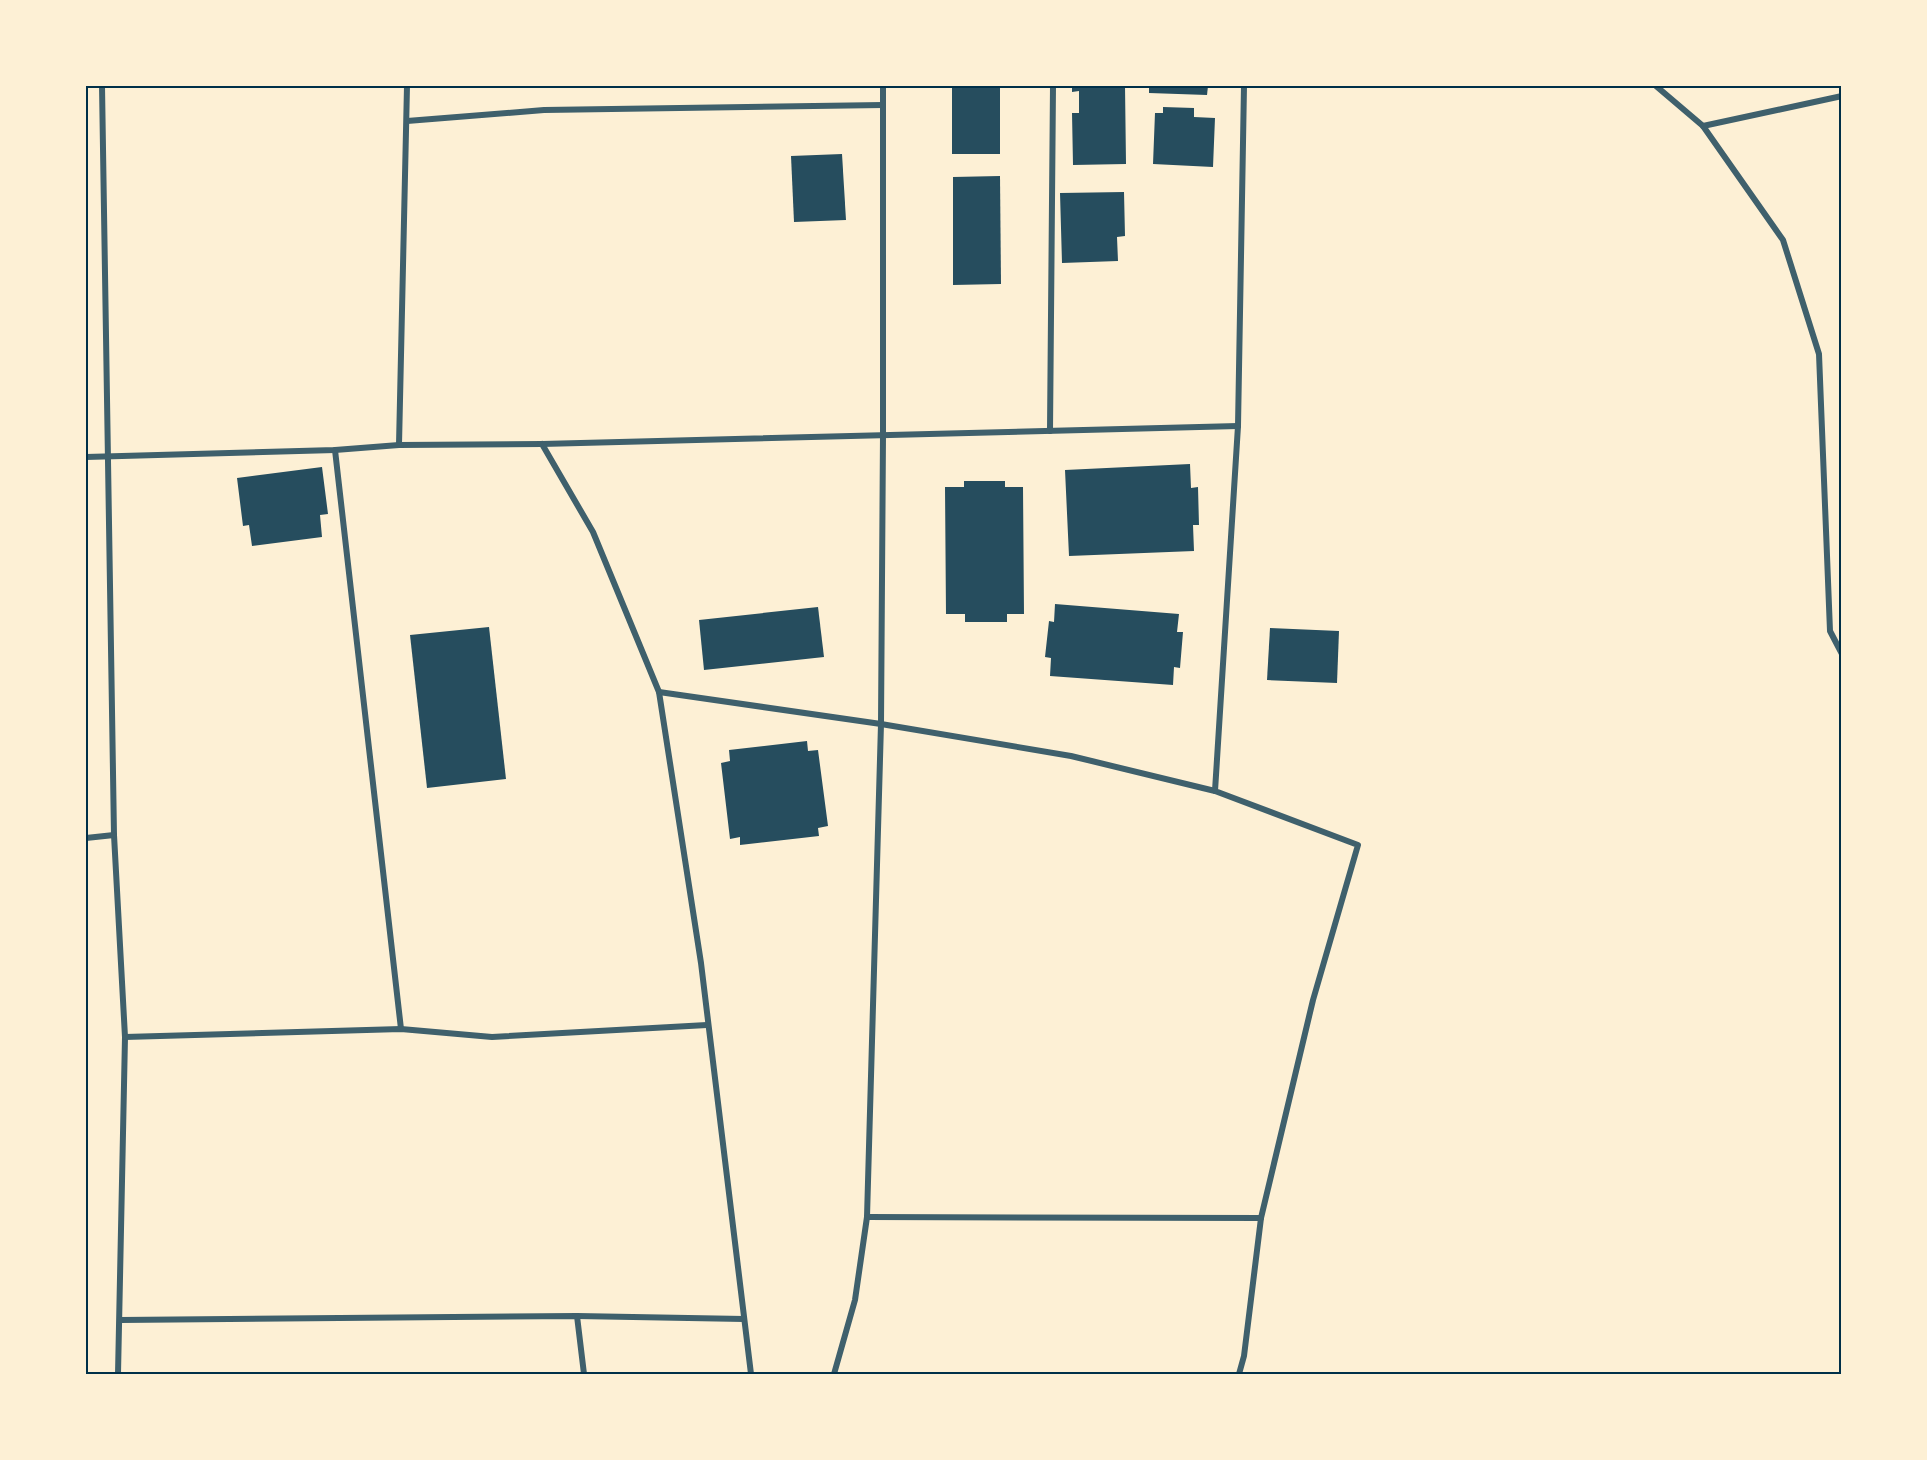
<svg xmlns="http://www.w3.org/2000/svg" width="1927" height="1460" viewBox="0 0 1927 1460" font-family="Helvetica,sans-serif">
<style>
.building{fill:#264d5e}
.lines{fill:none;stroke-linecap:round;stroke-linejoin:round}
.minor{stroke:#3f606c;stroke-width:6}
.neatline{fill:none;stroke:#003049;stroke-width:2}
</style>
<rect width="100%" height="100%" fill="#fdf0d5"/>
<g class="building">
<rect x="952" y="86" width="48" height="68"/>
<path d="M1072 86H1125L1126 164 1073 165 1072 113H1079V91L1072 92Z"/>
<path d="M1149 86H1208L1207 95 1149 93Z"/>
<path d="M1163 107 1194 108V117L1215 118 1213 167 1153 164 1155 113H1163Z"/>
<path d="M842 154 846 220 794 222 791 156Z"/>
<path d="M1000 176 1001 284 953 285V177Z"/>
<path d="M1124 192 1125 236 1117 237 1118 261 1062 263 1060 193Z"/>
<path d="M1190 464 1191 488 1198 487 1199 525H1193L1194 551 1069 556 1065 470Z"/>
<path d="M322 467 328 514 320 515 322 537 252 546 249 525 243 526 237 478Z"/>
<path d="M964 481H1005V487H1023L1024 614H1007V622H965V614H946L945 487H964Z"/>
<path d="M1055 604 1179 614 1177 632H1183L1180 668 1174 667 1173 685 1050 676 1051 658 1045 657 1049 621 1054 622Z"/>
<path d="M818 607 824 657 704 670 699 620Z"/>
<path d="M489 627 506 779 427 788 410 635Z"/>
<path d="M1270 628 1339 631 1337 683 1267 680Z"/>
<path d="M807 741 808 751 818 750 828 826 818 828 819 836 740 845V837L730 839 721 763 730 761 729 750Z"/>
</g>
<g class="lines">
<g class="minor">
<path d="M102 86 114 835 125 1037 118 1374"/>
<path d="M1656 86 1703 126 1783 240 1819 354 1830 631 1842 654"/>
<path d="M407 121 544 110 883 105"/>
<path d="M1703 126 1842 96"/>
<path d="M1050 431 1053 86"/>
<path d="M542 444 593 532 659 692 701 963 751 1374"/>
<path d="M399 445 407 86"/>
<path d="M335 450 401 1029"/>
<path d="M86 457 335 450 399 445 542 444 1238 426"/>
<path d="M659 692 881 724 1071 756 1215 791"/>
<path d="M86 838 114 835"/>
<path d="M125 1037 401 1029 492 1037 707 1025"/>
<path d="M867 1217 1261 1218"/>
<path d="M577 1316 744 1319"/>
<path d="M120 1320 577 1316 584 1374"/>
<path d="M834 1374 855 1300 867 1217 881 724 883 435V86"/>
<path d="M1239 1374 1244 1356 1261 1218 1313 1000 1358 845 1215 791 1238 426 1244 86"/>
</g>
</g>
<rect width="1927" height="1460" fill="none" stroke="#fdf0d5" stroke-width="174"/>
<rect x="87" y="87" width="1753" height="1286" class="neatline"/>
</svg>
